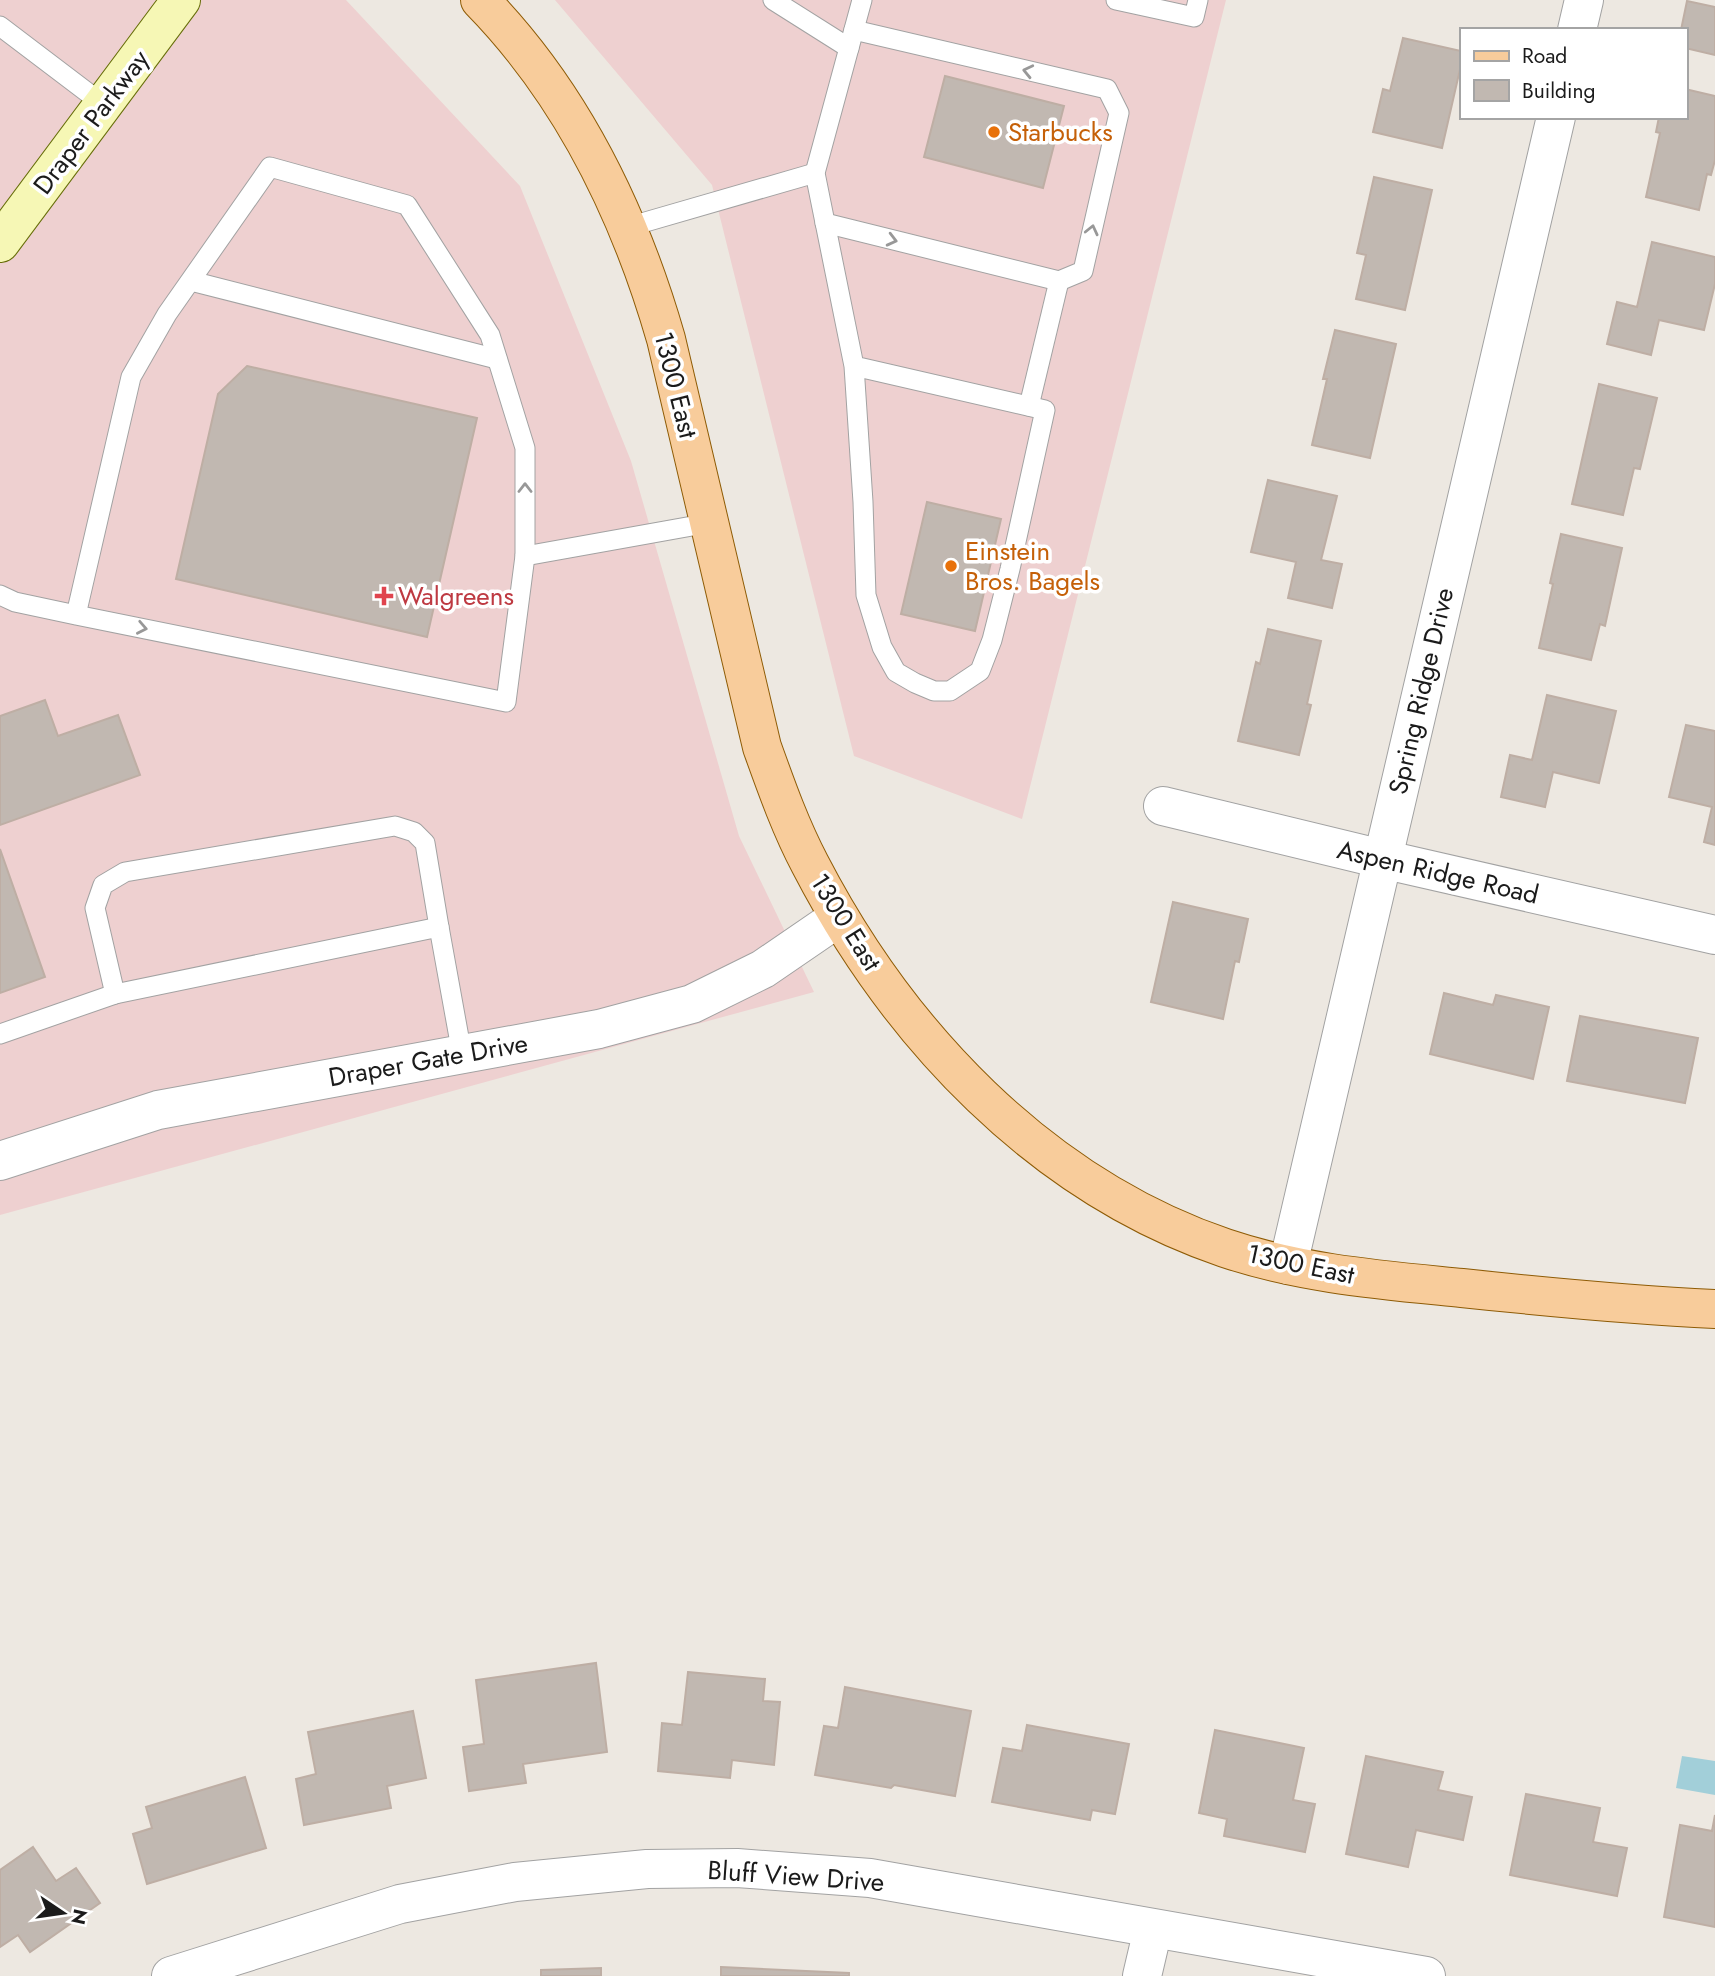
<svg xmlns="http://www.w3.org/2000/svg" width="1715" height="1976" viewBox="0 0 1715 1976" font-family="Jost,sans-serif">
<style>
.commercial{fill:#eed0d0}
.water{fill:#a2cfd9}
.building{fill:#c1b8b1;stroke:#beaea4;stroke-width:2}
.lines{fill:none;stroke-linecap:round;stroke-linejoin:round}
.lane-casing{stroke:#a2a2a2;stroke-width:21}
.street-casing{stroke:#a2a2a2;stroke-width:40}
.secondary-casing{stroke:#666d08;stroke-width:40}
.primary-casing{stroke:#8e5b05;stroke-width:40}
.lane{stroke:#fff;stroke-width:19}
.street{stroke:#fff;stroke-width:38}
.secondary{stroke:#f6f7b5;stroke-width:38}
.primary{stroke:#f8cc9b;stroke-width:38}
.oneway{stroke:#989898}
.food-dot{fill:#e8710a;stroke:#fff;stroke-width:2.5}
.health-dot{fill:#e0444e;stroke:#fff;stroke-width:2.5}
.labels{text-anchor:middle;stroke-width:7;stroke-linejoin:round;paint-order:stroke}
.street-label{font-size:26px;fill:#1b1b1b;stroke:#fff}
.food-label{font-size:26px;fill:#c56008;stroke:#fff;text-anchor:start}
.health-label{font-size:26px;fill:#be3a42;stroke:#fff;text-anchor:start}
</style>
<rect width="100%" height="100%" fill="#ede8e1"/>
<g class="commercial">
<path d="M0 0H346L520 186 631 461 739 836 814 992 0 1215Z"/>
<path d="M555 0H1226L1022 819 854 756 712 185Z"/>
</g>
<path class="water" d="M1682 1756 1715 1761V1795L1676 1788Z"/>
<g class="building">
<path d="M1687 1 1715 7V55L1685 48V30H1681Z"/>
<path d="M1403 38 1461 51V65L1442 148 1373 132 1383 89 1390 91Z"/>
<path d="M945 76 1064 106 1043 188 924 157Z"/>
<path d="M1685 89 1715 96V160L1711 175 1707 174 1699 210 1646 197 1660 133 1656 132 1659 117H1685Z"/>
<path d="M1374 177 1432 190 1405 310 1356 299 1366 255 1357 253Z"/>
<path d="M1652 242 1715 257V284L1704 330 1659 320 1651 355 1607 344 1617 302 1637 307Z"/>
<path d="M1335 330 1396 344 1370 458 1312 445 1327 379H1323Z"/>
<path d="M247 366 477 418 427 637 176 579 218 394Z"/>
<path d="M1599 384 1657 398 1640 469 1634 468 1623 515 1572 504Z"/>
<path d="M1268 480 1337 496 1321 560 1342 564 1332 608 1288 598 1296 562 1251 552Z"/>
<path d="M927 502 1001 519 975 631 901 614Z"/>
<path d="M1561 534 1622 548 1605 626 1600 624 1591 660 1539 648 1553 584 1550 583Z"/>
<path d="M1268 629 1321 641 1307 704 1311 705 1299 755 1238 741 1256 662 1260 664Z"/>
<path d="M1547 695 1616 711 1599 783 1553 772 1545 807 1501 797 1510 755 1532 760Z"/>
<path d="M45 700 58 736 118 715 140 775 0 825V716Z"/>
<path d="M1686 725 1715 731V845L1704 842 1712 807 1669 797Z"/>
<path d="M0 849 45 977 0 993Z"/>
<path d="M1173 902 1248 919 1239 962 1235 961 1223 1019 1151 1002Z"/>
<path d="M1444 993 1493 1005 1496 995 1549 1007 1533 1079 1430 1054Z"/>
<path d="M1580 1016 1698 1038 1685 1103 1567 1081Z"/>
<path d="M596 1663 607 1752 523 1764 526 1783 469 1791 463 1747 484 1744 476 1680Z"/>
<path d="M688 1672 765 1679 763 1701 780 1702 774 1765 732 1760 730 1778 658 1771 662 1723 682 1725Z"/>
<path d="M845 1687 971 1711 955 1796 894 1785 891 1788 815 1775 824 1726 838 1728Z"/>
<path d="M413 1711 426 1778 387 1786 391 1808 304 1825 296 1779 316 1774 308 1732Z"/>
<path d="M1027 1725 1129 1744 1115 1814 1092 1810 1090 1820 992 1802 1003 1748 1022 1751Z"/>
<path d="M1215 1730 1304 1748 1293 1800 1315 1804 1305 1852 1224 1836 1227 1819 1199 1813Z"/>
<path d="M1366 1756 1443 1772 1438 1790 1472 1797 1463 1840 1416 1830 1408 1867 1346 1854Z"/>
<path d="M245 1777 266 1848 147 1884 133 1834 152 1828 146 1807Z"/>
<path d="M1526 1794 1600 1808 1593 1842 1627 1848 1617 1896 1510 1875Z"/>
<path d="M1715 1815V1927L1664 1917 1680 1825 1712 1831Z"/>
<path d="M33 1847 56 1881 76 1868 100 1903 30 1952 18 1935 0 1947V1870Z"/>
<path d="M721 1967 849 1973V1976H721Z"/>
<path d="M601 1968V1976H541V1970Z"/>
</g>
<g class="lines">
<defs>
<g id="lane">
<path d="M773 0 849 48"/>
<path d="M1116 0 1194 17 1198 0"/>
<path d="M0 26 104 105"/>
<path d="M825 223 1059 281 1083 271 1119 113 1107 89 854 30"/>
<path d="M628 227 815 173"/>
<path d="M191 281 497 359"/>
<path d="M854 366 1045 410 1010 569 992 640 980 671 950 691H934L915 683 896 672 882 647 866 595 863 502 854 366 815 173 862 0"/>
<path d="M1029 406 1059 281"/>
<path d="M525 556 709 523"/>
<path d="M0 595 15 602 76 615 506 702 525 556V448L490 335 407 205 270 167 167 314 131 377 76 615"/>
<path d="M115 994 95 908 103 885 125 872 395 826 414 832 425 843 439 927"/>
<path d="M0 1034 115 994 439 927 462 1054"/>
</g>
<g id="street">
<path d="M1577 30 1584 0"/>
<path d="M1163 806 1382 859 1715 935"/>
<path d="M0 1161 158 1110 599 1029 692 1004 763 969 839 917"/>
<path d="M1288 1265 1556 117"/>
<path d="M171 1976 400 1904 515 1882 647 1869 737 1868 870 1878 1426 1976"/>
<path d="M1142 1976 1153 1929"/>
</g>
<path id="secondary" d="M0 243 181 0"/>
<path id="primary" d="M480 0C571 93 630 214 666 339L762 747C776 786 790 826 810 864 898 1034 1040 1185 1225 1248 1302 1274 1382 1280 1462 1288 1547 1297 1630 1305 1715 1309"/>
</defs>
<use href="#lane" class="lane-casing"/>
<use href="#street" class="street-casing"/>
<use href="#secondary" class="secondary-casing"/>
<use href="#primary" class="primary-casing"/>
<use href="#lane" class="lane"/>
<use href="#street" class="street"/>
<use href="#secondary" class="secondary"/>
<use href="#primary" class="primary"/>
</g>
<defs><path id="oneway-chevron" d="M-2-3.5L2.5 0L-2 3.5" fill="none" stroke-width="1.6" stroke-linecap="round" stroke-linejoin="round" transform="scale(1.75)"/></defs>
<g class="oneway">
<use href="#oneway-chevron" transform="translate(1028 71) rotate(-167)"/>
<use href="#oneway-chevron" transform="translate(1092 230) rotate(-77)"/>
<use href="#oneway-chevron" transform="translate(892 240) rotate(14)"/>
<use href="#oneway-chevron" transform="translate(525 488) rotate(-90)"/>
<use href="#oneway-chevron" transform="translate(142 628) rotate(11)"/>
</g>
<g class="food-dot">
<circle cx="994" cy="132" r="7"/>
<circle cx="951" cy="566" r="7"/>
</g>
<path class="health-dot" d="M380.5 585.5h7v7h7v7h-7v7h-7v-7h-7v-7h7z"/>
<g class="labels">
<g class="street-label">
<text transform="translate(91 122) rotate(-53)" y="9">Draper Parkway</text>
<text transform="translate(676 385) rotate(76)" y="9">1300 East</text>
<text transform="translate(1421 691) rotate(-77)" y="9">Spring Ridge Drive</text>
<text transform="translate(1438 872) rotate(13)" y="9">Aspen Ridge Road</text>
<text transform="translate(846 922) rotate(58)" y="9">1300 East</text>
<text transform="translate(428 1060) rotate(-10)" y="9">Draper Gate Drive</text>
<text transform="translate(1301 1264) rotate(12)" y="9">1300 East</text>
<text transform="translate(796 1876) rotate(4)" y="9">Bluff View Drive</text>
</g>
<g class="food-label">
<text x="1008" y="141">Starbucks</text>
<text x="965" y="560">Einstein<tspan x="965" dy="30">Bros. Bagels</tspan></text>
</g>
<g class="health-label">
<text x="398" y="605">Walgreens</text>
</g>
</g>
<rect x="1460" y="28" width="228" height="91" fill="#ffffff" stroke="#a4a4a4" stroke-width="2"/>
<rect x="1474" y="51" width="35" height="10" fill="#f8cc9b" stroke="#a4a4a4" stroke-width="2"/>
<text x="1522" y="63" font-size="21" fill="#1b1b1b">Road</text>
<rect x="1474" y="80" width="35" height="21" fill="#c1b8b1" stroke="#a4a4a4" stroke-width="2"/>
<text x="1522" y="98" font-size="21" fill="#1b1b1b">Building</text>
<g transform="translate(63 1913) rotate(103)" stroke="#ffffff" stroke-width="5" paint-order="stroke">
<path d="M0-5L12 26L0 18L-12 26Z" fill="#1b1b1b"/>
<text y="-10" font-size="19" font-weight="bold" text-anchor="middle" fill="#1b1b1b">N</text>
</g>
</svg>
